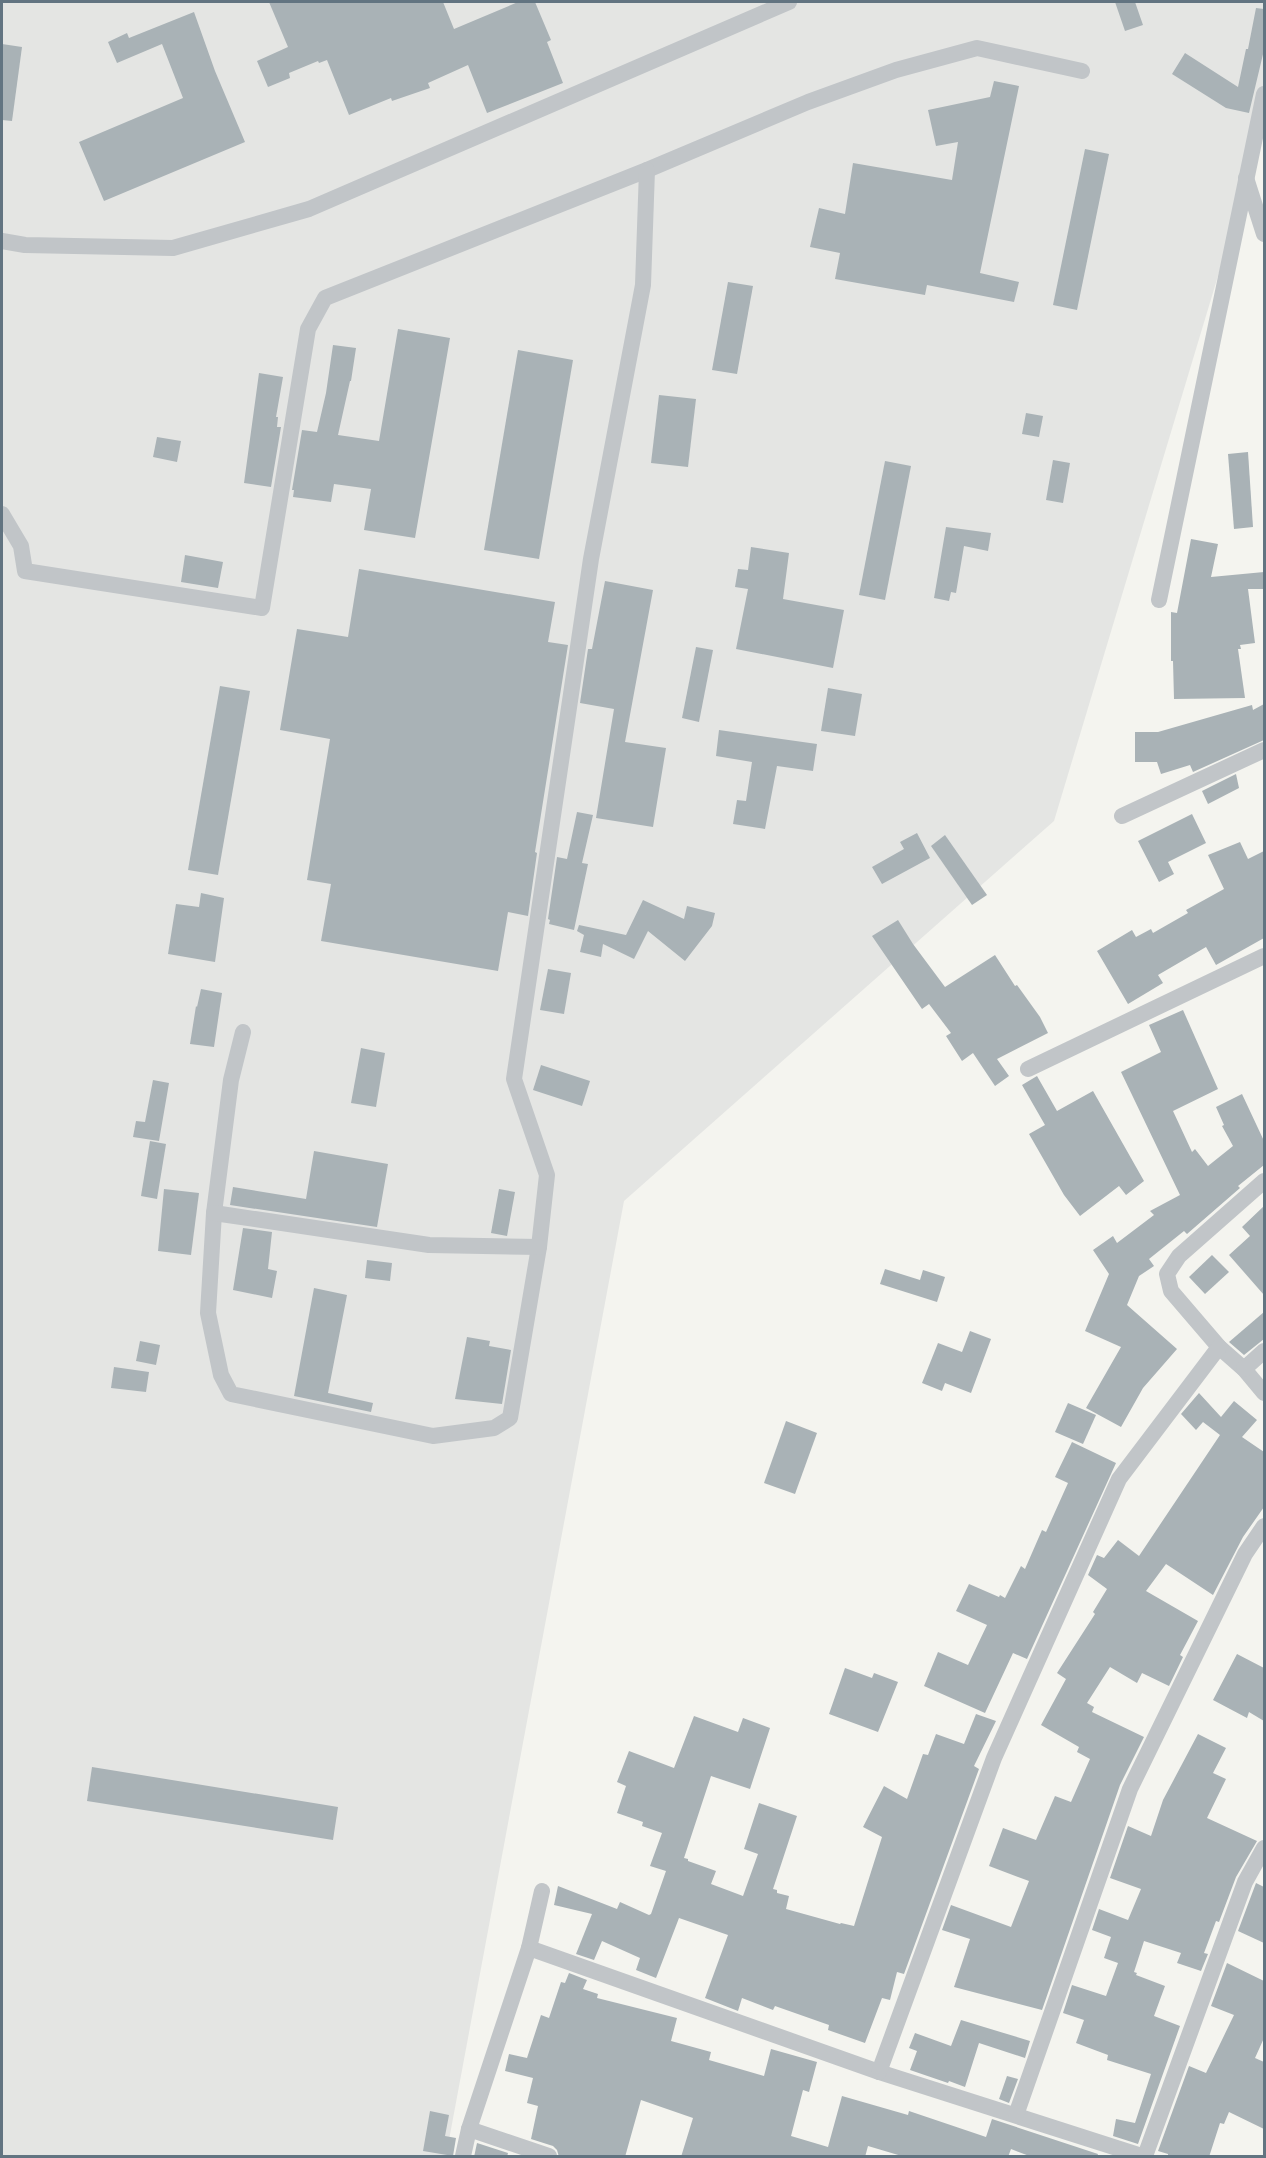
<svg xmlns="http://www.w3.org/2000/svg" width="1266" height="2158" viewBox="0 0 1266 2158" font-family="'Roboto Condensed',sans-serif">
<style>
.built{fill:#e4e5e3}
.building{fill:#a9b2b6}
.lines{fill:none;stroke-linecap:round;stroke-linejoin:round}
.street{stroke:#c1c5c8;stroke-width:16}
</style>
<rect width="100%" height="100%" fill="#f4f4ef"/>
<path class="built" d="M2 2H1264V123L1054 821 624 1201 446 2156H2Z"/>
<g class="building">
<path d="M269 2H443L454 29 518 2H535L551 40 547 42 563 83 487 113 468 65 428 83 430 88 392 101 391 98 349 115 327 60 319 63 318 61 289 73 290 78 268 87 257 61 288 47Z"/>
<path d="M1115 2H1135L1143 25 1125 31Z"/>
<path d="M1256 8 1264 9V50L1249 113 1226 108 1172 74 1185 53 1238 87 1246 49H1248Z"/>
<path d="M194 12 215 71 245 142 104 201 79 142 183 98 162 44 117 63 108 42 127 33 129 38Z"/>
<path d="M2 44 22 47 12 121 2 120Z"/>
<path d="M994 81 1019 86 980 273 1019 282 1014 302 927 285 925 295 835 279 840 253 810 247 819 208 845 214 853 163 952 180 958 142 936 146 928 110 990 97Z"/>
<path d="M1085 149 1109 154 1077 310 1053 305Z"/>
<path d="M728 282 753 286 737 374 712 370Z"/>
<path d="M398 329 450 338 415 538 364 530 371 489 334 484 331 502 293 497 294 490H292L302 430 317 432 326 393 333 345 356 348 351 381H350L338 435 379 441Z"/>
<path d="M518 350 573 360 539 559 484 550Z"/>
<path d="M259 373 283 377 276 417H278L277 427H281L271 487 244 483Z"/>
<path d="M659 395 696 399 688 467 651 463Z"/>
<path d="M1026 413 1043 416 1039 437 1022 434Z"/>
<path d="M157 437 181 441 177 462 153 457Z"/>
<path d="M1248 452 1253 527 1234 529 1228 454Z"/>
<path d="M1053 460 1070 463 1063 503 1046 500Z"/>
<path d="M885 461 911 466 885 600 859 595Z"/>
<path d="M946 527 991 533 988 551 964 546 956 593 951 592 949 601 934 598Z"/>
<path d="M1191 539 1218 544 1211 577 1264 572V589H1248L1255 643 1240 645 1241 649H1238L1245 698 1174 699 1173 661H1171V612L1177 613Z"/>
<path d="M751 547 789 553 783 599 844 610 833 668 736 649 748 589 735 587 738 569 748 570Z"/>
<path d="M185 555 223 562 218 588 181 582Z"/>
<path d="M359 569 555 602 548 642 568 645 535 852 537 853 528 916 508 912 498 971 321 941 331 884 307 880 330 739 280 730 297 629 348 637Z"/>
<path d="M605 581 653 590 625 742 666 748 653 827 596 818 614 709 580 703 588 649H592Z"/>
<path d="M696 647 713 650 699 722 682 718Z"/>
<path d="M220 686 250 691 218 875 188 870Z"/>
<path d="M828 688 862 694 855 736 821 731Z"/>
<path d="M1264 704V740L1193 772 1190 765 1161 774 1157 762H1135V732H1158L1252 705 1253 710Z"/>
<path d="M719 730 817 744 813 771 777 766 765 829 733 824 737 800 746 801 752 762 716 756Z"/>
<path d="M1236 774 1239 788 1208 804 1202 791Z"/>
<path d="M577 812 593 815 582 863 588 864 574 930 549 924 550 920 548 919 557 857 567 859Z"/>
<path d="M1192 814 1206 843 1168 862 1174 874 1159 882 1138 841Z"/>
<path d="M917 833 930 858 882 884 872 867 904 849 900 842Z"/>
<path d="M945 835 987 895 972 905 931 846Z"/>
<path d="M1240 842 1248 859 1264 851V938L1216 965 1206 947 1158 975 1163 983 1128 1004 1097 951 1132 930 1136 937 1151 929 1153 933 1188 913 1186 910 1224 889 1208 855Z"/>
<path d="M201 893 224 898 215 962 168 954 176 904 199 907Z"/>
<path d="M643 900 684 919 687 906 715 913 712 926 685 961 648 931 634 959 603 944 601 957 580 952 584 935 577 931 579 925 626 935Z"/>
<path d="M898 920 913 944 945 987 995 955 1015 986 1017 985 1040 1017 1048 1033 997 1059 1009 1076 995 1086 973 1053 962 1061 946 1036 951 1033 929 1004 922 1009 872 936Z"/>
<path d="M548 969 571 973 564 1014 540 1010Z"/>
<path d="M201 989 222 993 214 1047 190 1044 196 1006 197 1007Z"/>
<path d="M1183 1010 1218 1089 1173 1111 1192 1152 1195 1149 1208 1166 1233 1146 1222 1126 1224 1125 1216 1107 1242 1094 1264 1141V1165L1238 1186 1240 1188 1187 1234 1184 1231 1149 1259 1154 1266 1139 1276 1127 1305 1177 1349 1143 1388 1121 1427 1086 1408 1121 1347 1085 1331 1109 1274 1093 1250 1113 1236 1117 1243 1154 1215 1150 1211 1180 1195 1121 1072 1161 1052 1149 1025Z"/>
<path d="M361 1048 385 1053 376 1107 351 1103Z"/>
<path d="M541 1065 590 1081 582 1106 533 1090Z"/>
<path d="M1037 1076 1057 1111 1093 1091 1144 1181 1126 1195 1119 1186 1080 1216 1064 1195 1029 1134 1045 1125 1022 1085Z"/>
<path d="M153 1080 169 1083 159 1141 133 1137 136 1121 145 1122Z"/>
<path d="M150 1141 166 1144 157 1199 141 1196Z"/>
<path d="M314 1151 388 1164 377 1227 230 1205 233 1187 306 1199Z"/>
<path d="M164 1189 199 1193 191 1255 158 1251Z"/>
<path d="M499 1189 515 1192 507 1236 491 1233Z"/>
<path d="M1264 1206V1295L1229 1255 1250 1236 1242 1227Z"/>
<path d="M243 1228 272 1232 268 1269 277 1271 272 1298 233 1290Z"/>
<path d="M1212 1255 1229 1272 1205 1294 1189 1277Z"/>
<path d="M367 1260 392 1263 390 1281 365 1278Z"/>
<path d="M885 1269 920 1280 923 1270 945 1277 937 1302 880 1284Z"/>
<path d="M314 1288 347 1295 328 1393 373 1403 371 1412 294 1396Z"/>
<path d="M1264 1312V1339L1244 1355 1229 1342Z"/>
<path d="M970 1331 991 1339 971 1393 945 1383 942 1391 922 1383 938 1343 962 1352Z"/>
<path d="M467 1337 490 1341 489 1346 511 1350 502 1404 455 1399Z"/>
<path d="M140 1341 160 1345 156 1365 136 1361Z"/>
<path d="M114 1367 149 1372 146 1392 111 1388Z"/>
<path d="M1199 1393 1221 1417 1234 1401 1257 1420 1242 1437 1264 1452V1507L1243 1537 1213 1595 1166 1564 1146 1591 1198 1621 1180 1655 1183 1657 1169 1686 1142 1673 1137 1683 1110 1667 1087 1703 1094 1707 1092 1712 1144 1737 1120 1785 1042 2010 954 1987 970 1939 942 1930 951 1905 1011 1927 1029 1881 989 1866 1003 1828 1036 1840 1055 1796 1071 1802 1090 1759 1077 1752 1079 1747 1041 1725 1066 1679 1057 1673 1095 1614 1093 1612 1107 1589 1088 1575 1097 1555 1104 1558 1118 1540 1139 1556 1220 1435 1203 1422 1196 1430 1181 1414Z"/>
<path d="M1068 1403 1096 1415 1083 1444 1055 1432Z"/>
<path d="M786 1421 817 1433 795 1494 764 1483Z"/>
<path d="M1072 1442 1116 1463 1027 1659 1013 1653 985 1713 924 1686 938 1652 968 1665 987 1625 956 1611 969 1584 999 1597 1000 1595 1005 1598 1021 1566 1025 1569 1042 1530 1046 1532 1068 1483 1055 1477Z"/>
<path d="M1237 1654 1264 1668V1721L1249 1712 1247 1718 1213 1700Z"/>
<path d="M845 1668 872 1678 874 1673 898 1682 878 1732 829 1714Z"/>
<path d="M976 1714 996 1721 974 1766 979 1769 904 1974 897 1972 890 2000 882 1998 865 2043 828 2030 829 2025 775 2006 773 2010 742 1998 738 2011 705 1998 728 1935 679 1918 656 1978 636 1970 640 1958 602 1941 594 1960 576 1954 592 1914 554 1905 558 1886 617 1909 620 1902 649 1915 651 1914 666 1871 650 1866 662 1833 642 1826 643 1822 617 1813 626 1786 617 1782 629 1751 674 1768 694 1716 738 1732 743 1718 770 1728 750 1789 711 1776 684 1858 688 1859V1861L716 1871 711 1884 743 1896 758 1854 744 1849 759 1803 797 1816 773 1889 777 1890V1893L789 1896 786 1909 840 1924 841 1923 854 1926 882 1837 863 1827 884 1786 907 1799 923 1754 928 1755 936 1734 964 1744Z"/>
<path d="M1198 1734 1226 1748 1213 1773 1226 1779 1207 1818 1257 1841 1236 1877 1219 1922 1216 1921 1204 1953 1208 1954 1201 1971 1177 1963 1181 1953 1144 1941 1134 1972 1137 1973 1136 1975 1165 1986 1154 2016 1180 2026 1138 2144 1113 2136 1116 2119 1135 2123 1151 2074 1107 2060 1108 2055 1076 2043 1084 2020 1063 2013 1072 1985 1106 1996 1118 1963 1104 1958 1111 1937 1092 1930 1099 1909 1128 1920 1141 1889 1110 1878 1128 1826 1151 1836 1163 1800Z"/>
<path d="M92 1767 338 1807 333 1840 87 1801Z"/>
<path d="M1256 1883 1264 1887V1943L1238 1931Z"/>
<path d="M1227 1963 1264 1981V2038L1255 2058 1264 2062V2129L1229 2112 1224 2124 1220 2123 1209 2157H1168V2154L1158 2151 1189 2066 1206 2073 1234 2015 1211 2006Z"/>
<path d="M569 1973 587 1980 583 1989 598 1994 597 1998 677 2018 671 2041 711 2052 709 2060 764 2076 771 2049 817 2062 809 2092 803 2090 791 2136 828 2147 842 2096 908 2115 909 2111 986 2137 992 2119 1098 2154 1097 2157H1032L1011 2149 1008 2157H905L868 2146 865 2157H681L693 2118 641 2100 625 2157H559L557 2150 553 2146 531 2139 538 2106 527 2103 533 2078 505 2071 509 2054 527 2058 541 2015 549 2018 561 1982 565 1983Z"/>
<path d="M961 2020 1030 2041 1025 2058 979 2043 965 2087 949 2081 948 2083 910 2070 917 2051 909 2048 915 2033 951 2046Z"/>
<path d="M1007 2076 1018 2079 1009 2103 999 2099Z"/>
<path d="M430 2111 449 2115 445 2136 456 2138 453 2156 423 2151Z"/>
<path d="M477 2143 508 2153 507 2157H474Z"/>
</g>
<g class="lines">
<g class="street">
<path d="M1246 178 1264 234"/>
<path d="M2 241 25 245 173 248 309 209 789 2"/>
<path d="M2 514 21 546 25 571 262 608 308 329 325 298 647 170 808 102 896 70 977 48 1082 71"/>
<path d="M1159 600 1264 94"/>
<path d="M1122 816 1264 750"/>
<path d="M243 1032 231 1080 214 1213 208 1313 221 1375 231 1394 433 1436 494 1428 510 1418 539 1247 547 1175 514 1079 591 559 643 285 647 170"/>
<path d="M1028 1069 1264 956"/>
<path d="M1264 1181 1179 1256 1167 1274 1171 1291 1219 1347 1244 1369 1264 1393"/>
<path d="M214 1213 429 1245 539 1247"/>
<path d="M1244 1369 1264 1351"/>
<path d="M529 1948 879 2072 1142 2156"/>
<path d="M879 2072 994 1758 1119 1479 1219 1347"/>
<path d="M1016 2115 1130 1789 1245 1554 1264 1526"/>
<path d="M469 2129 549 2156"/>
<path d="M463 2156 469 2129 529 1948 542 1891"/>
<path d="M1145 2156 1245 1882 1264 1848"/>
</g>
</g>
<rect width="1266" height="2158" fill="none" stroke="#627481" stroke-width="6"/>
</svg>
